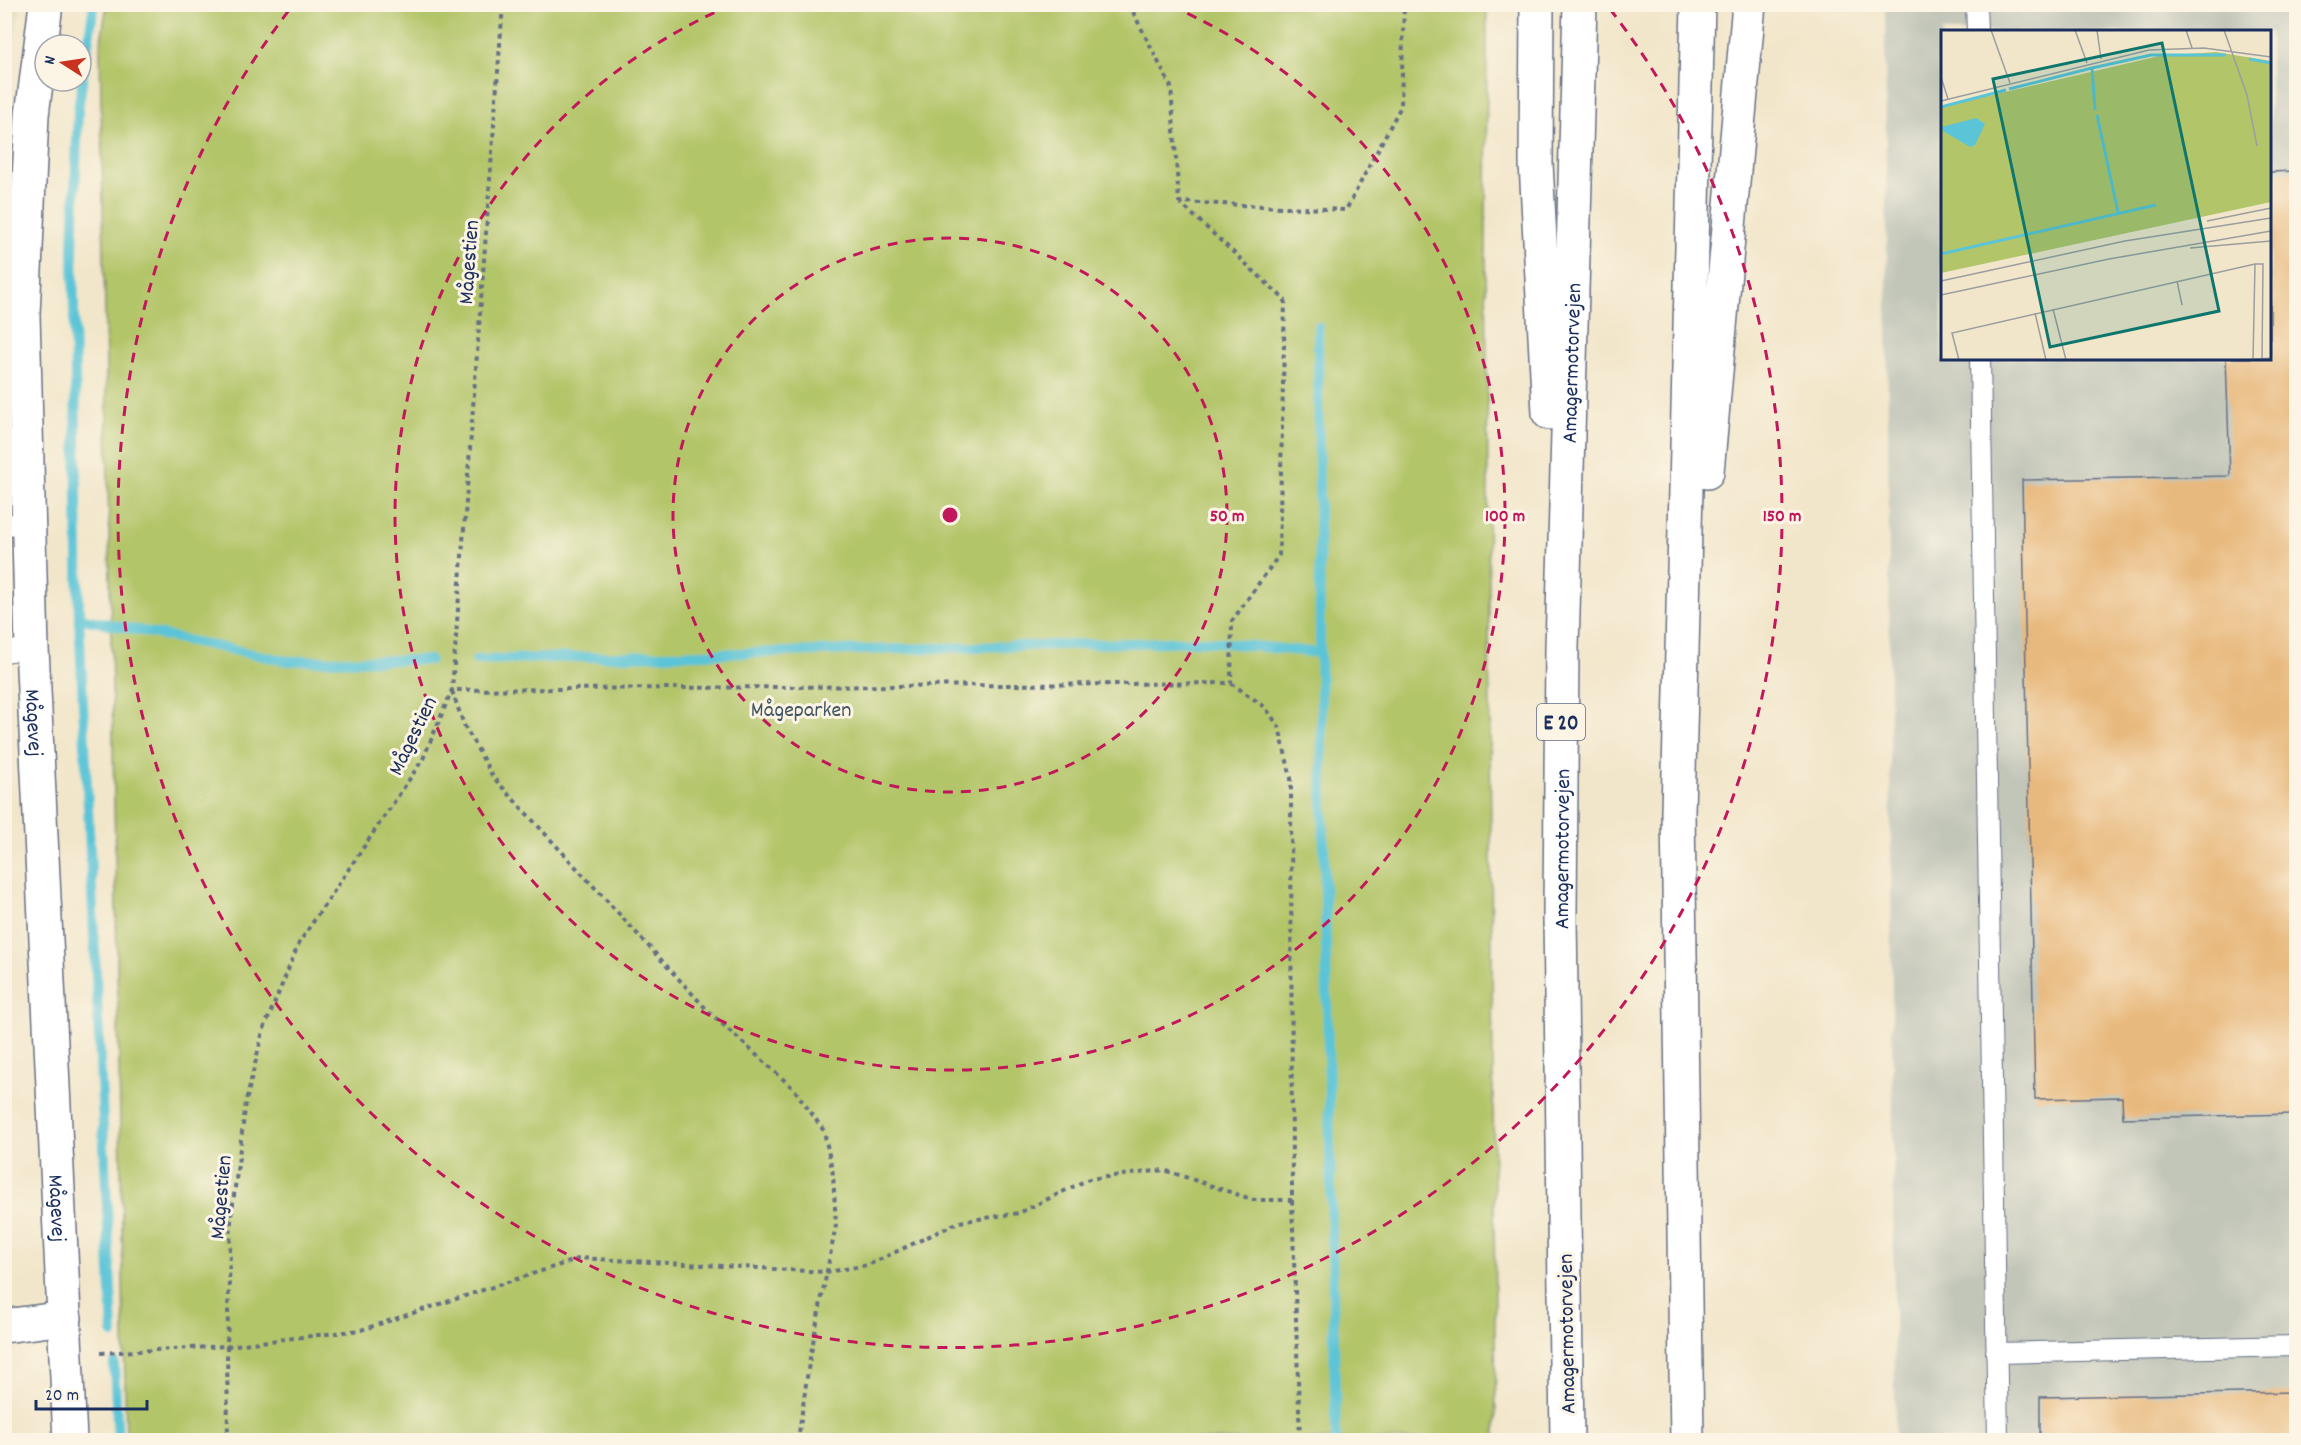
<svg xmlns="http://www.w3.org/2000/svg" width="2301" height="1445" viewBox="0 0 2301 1445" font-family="Dekko,sans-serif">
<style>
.built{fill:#dddebc}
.industrial{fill:#c2c6b9;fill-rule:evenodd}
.green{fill:#b3c569;stroke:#677a64;stroke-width:1.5}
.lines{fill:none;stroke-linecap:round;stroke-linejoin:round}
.stream{stroke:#5bc4d7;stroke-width:10}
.building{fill:#e8b97e}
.service-casing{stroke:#666f84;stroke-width:22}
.minor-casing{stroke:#666f84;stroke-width:36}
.motorway-casing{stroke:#666f84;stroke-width:36}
.path{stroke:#666f84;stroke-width:4;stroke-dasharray:4.5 4.5;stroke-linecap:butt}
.service{stroke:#fff;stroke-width:20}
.minor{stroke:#fff;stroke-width:33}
.motorway{stroke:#fff;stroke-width:33}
.ring{fill:none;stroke:#c2185b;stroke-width:3;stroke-dasharray:10 8}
.labels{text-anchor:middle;stroke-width:6;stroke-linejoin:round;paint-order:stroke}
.shield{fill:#fcf5e5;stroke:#5e6a86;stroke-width:1.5}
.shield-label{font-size:21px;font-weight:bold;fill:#1b2f5e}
.street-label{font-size:22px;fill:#1b2f5e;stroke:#fcf5e5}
.park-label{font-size:22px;fill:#415461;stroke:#fcf5e5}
.inset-river{fill:none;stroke:#5bc4d7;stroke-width:3}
.inset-road{fill:none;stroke:#9c9d9f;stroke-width:1.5}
.view{fill:#0f766e;fill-opacity:0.15;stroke:#0f766e;stroke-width:3}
.inset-edge{fill:none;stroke:#1b2f5e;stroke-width:3}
.centre{fill:#c2185b;stroke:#fcf5e5;stroke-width:3}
.ring-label{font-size:18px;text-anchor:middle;font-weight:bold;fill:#c2185b;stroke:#fcf5e5;stroke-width:6;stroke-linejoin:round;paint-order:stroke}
</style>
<rect width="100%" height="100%" fill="#fcf5e5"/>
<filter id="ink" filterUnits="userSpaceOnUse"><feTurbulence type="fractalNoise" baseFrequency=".0167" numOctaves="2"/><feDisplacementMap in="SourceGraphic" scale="12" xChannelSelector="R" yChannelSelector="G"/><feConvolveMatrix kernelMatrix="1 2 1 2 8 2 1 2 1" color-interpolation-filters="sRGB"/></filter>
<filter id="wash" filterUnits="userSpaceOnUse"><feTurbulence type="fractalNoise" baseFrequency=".008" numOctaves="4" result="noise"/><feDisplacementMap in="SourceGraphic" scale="24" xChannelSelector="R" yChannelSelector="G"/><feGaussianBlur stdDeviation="1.35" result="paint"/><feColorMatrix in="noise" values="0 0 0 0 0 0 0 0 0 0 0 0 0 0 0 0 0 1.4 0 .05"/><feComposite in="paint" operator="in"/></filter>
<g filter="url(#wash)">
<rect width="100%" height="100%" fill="#f2e6ca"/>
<path class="built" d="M22 4 12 48 5 469 4 5Z"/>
<path class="industrial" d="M1885 5H2296V1440H1895ZM1942 32H2270V358H1942Z"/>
<path class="green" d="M107 4 1487 5 1486 252 1496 1440H126L100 47Z"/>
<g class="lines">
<g class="stream">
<path d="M94 4 78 109 73 251 79 618 287 661 430 660"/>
<path d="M1318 327 1320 653 1336 1440"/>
<path d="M79 618 113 1334"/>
<path d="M476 660 1207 641 1320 653"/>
<path d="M114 1363 118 1440"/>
</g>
</g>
<g id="blocks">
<g class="building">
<path d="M2296 171V1114L2123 1118 2122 1097 2035 1099 2022 480 2230 476 2226 358H2270V172Z"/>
<path d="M2296 1392V1440H2040V1397Z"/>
</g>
</g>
</g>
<g filter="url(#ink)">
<use href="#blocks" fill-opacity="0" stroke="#666f84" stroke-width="1.5"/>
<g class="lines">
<defs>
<g id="service">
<path d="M1976 4 1977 32"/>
<path d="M1980 358 1998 1440"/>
<path d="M4 525 29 523"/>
<path d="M4 652 32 648"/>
<path d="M1996 1353 2296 1346"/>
</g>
<g id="minor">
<path id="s1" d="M46 4 32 115 23 315 32 648 70 1440"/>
<path d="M4 1326 65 1318"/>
</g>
<g id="motorway">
<path d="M1537 4 1536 163 1549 413"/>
<path d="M1707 472 1749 4"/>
<path id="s2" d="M1567 1440 1560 916 1562 648 1580 4"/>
<path d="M1687 1440 1678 812 1698 4"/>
</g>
</defs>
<use href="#service" class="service-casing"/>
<use href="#minor" class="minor-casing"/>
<use href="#motorway" class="motorway-casing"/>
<g class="path">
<path d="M1129 4 1171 87 1179 202 1346 210 1401 106 1404 4"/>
<path d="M1179 202 1285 300 1279 555 1232 621 1231 683"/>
<path d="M452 691 464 725 493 777 710 1013 794 1089 824 1131 833 1174 836 1225 809 1363 798 1440"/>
<path d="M1292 1200 1300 1440"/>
<path d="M101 1353 227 1346 361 1330 581 1258 827 1272 868 1265 959 1222 1019 1213 1089 1179 1164 1170 1254 1200H1292L1291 778 1279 727 1265 707 1231 683 452 690"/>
<path d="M228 1440 227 1346 231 1219 246 1101 263 1031 299 943 423 759 452 690 503 4"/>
</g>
<use href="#service" class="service"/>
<use href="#minor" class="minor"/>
<use href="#motorway" class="motorway"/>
</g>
</g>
<g class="ring">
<circle cx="950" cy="515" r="277"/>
<path d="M1171 6A555 555 0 1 1 729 6"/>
<path d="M1610 9A832 832 0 1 1 290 9"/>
</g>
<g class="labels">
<rect class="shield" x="1537" y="704" width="48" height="36" rx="4.5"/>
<g class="shield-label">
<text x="1561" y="729">E 20</text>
</g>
<g class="street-label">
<text transform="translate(467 262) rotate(-86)" y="8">Mågestien</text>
<text dy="8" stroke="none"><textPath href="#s2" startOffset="1077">Amagermotorvejen</textPath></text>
<text dy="8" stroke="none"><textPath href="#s1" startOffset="720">Mågevej</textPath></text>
<text transform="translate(411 735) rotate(-64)" y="8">Mågestien</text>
<text dy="8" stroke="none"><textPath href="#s2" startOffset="591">Amagermotorvejen</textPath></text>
<text transform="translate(219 1197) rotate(-85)" y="8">Mågestien</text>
<text dy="8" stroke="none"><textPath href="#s1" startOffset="1206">Mågevej</textPath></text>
<text transform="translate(1565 1334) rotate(-91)" y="8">Amagermotorvejen</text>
</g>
<g class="park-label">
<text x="801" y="716">Mågeparken</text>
</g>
</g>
<g transform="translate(1941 30)">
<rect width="330" height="330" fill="#f2e6ca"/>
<path d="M275 22 330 31V172L0 243V77L218 26Z" fill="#b3c569"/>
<path d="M35 88 44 94 34 115 29 117 2 101 1 97Z" fill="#5bc4d7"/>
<path class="inset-river" d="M308 29 330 33M68 59 151 38M0 77 65 60M154 80 151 38 210 25H285M156 85 177 182M0 224 215 175"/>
<path class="inset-road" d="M50 0 69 53M134 0 146 33M156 0 160 29M245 0 251 18M283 0 306 65 316 116M0 47 7 69M0 71 208 20 263 18 330 27M266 191 330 178M249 218 330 211M0 251 184 211 330 188M236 251 241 275M0 265 168 229 330 201M112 279 125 330M94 283 105 330M18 330 11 303 314 234M301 330 330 328M312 330 314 234H322L321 330"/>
<path class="view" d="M221 13 278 281 109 317 52 49Z"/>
<rect width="330" height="330" class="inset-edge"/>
</g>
<circle cx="950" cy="515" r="9" class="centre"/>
<g class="ring-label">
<text x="1227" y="521">50 m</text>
<text x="1505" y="521">100 m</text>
<text x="1782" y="521">150 m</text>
</g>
<rect width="2301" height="1445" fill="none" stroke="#fcf5e5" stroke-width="24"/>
<g transform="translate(63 63) rotate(282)"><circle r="28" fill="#fcf5e5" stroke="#a2a6af" stroke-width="1.5"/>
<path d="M0-4.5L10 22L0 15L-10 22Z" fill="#c8321e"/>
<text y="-9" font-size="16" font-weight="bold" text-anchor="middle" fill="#1b2f5e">N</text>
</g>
<path d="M36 1400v9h111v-9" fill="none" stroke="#1b2f5e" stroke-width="3"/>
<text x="45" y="1400" font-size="18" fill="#1b2f5e" stroke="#fcf5e5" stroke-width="4.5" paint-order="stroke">20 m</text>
</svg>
